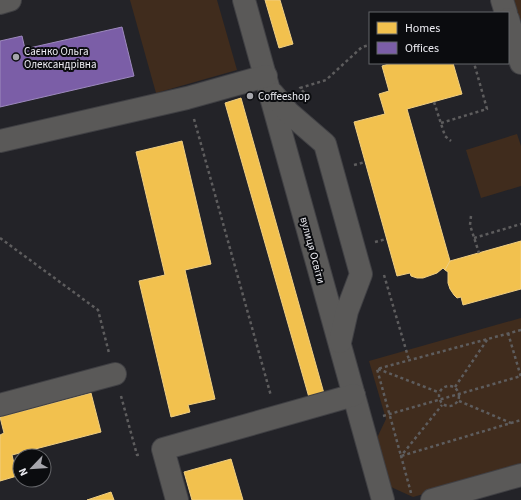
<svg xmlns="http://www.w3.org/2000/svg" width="521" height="500" viewBox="0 0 521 500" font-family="'Source Sans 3',sans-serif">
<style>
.green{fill:#402c1d}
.homes{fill:#f2c14e;stroke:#f0ce80}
.offices{fill:#7b5ea7;stroke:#9d89be}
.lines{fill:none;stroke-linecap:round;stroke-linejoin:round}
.minor-casing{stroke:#404044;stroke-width:24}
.path{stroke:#5e5d5e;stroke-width:2.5;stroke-dasharray:3 3;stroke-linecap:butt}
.minor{stroke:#5a5958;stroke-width:22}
.poi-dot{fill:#a6a6ac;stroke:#0b0c0f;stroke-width:1.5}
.labels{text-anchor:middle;stroke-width:4;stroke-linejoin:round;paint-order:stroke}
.poi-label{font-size:11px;fill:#ededf3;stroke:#0b0c0f;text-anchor:start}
.street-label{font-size:11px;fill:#ededf3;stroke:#0b0c0f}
</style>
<rect width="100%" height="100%" fill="#232328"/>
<g class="green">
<path d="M130 0H217L237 70 156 93Z"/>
<path d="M514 0H521V24Z"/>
<path d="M517 134 521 146V186L481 198 466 150Z"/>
<path d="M521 318V466L413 497 391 487 376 440 386 419 369 361Z"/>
</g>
<g class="homes">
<path d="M265 0H280L293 44 279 48Z"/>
<path d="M392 63H453L462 94 407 109 450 261 445 270 443 268 437 273 423 278H417L411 276 410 273 397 276 354 122 385 114 379 94 389 91 382 66Z"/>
<path d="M241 98 325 397 310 401 225 103Z"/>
<path d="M182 141 211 264 185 270 215 399 188 405 190 412 171 417 139 281 165 275 136 152Z"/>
<path d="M521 241V289L463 305 461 297 457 298 454 295 450 289 448 283V272L445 270 450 261Z"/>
<path d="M91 393 101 432 12 455 17 476 0 481V435L4 433 0 417Z"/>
<path d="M231 459 243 500H192L184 472Z"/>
<path d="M111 492 114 500H87Z"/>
</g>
<path class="offices" d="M122 27 134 76 0 107V41L22 36 25 49Z"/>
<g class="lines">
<defs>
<g id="minor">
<path d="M244 0 383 500"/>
<path d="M502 0 506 13"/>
<path d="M0 3 10 0"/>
<path d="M508 19 521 63"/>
<path d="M273 94 288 112 325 144 361 274 347 311 340 342"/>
<path d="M0 141 187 98 266 76"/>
<path d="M0 405 115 374"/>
<path d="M177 500 163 449 354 395"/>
<path d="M432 500 521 475"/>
</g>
</defs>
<use href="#minor" class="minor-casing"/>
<g class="path">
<path d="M308 97 300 88 326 80 362 47 370 45"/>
<path d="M434 102 445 136 451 141"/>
<path d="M194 119 271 396"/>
<path d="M441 123 487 109 474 63"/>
<path d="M354 165 365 162"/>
<path d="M471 216 470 225 479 253"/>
<path d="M0 238 98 310 109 353"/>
<path d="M474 238 521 224"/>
<path d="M375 242 386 239"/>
<path d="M384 275 409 360"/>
<path d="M521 330 377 369 401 456 521 420"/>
<path d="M508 333 521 377"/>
<path d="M378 369 438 392"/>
<circle cx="449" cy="396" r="10"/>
<path d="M455 387 487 340"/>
<path d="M121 396 137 455 141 454"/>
<path d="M459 401 511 423"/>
<path d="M383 416 521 376"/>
<path d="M411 493 401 456 442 405"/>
</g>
<use href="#minor" class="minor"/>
</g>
<g class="poi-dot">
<circle cx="16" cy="57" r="4"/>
<circle cx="250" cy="96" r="4"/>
</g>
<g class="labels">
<g class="poi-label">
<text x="24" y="55">Саєнко Ольга<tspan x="24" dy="13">Олександрівна</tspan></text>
<text x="258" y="100">Coffeeshop</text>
</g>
<g class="street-label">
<text transform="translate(313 250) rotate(75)" y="4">вулиця Освіти</text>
</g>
</g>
<rect x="369" y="12" width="140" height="52" fill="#0b0c0f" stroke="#65666a"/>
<rect x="377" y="22" width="20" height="12" fill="#f2c14e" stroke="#65666a"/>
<text x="405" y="32" font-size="12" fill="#ededf3">Homes</text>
<rect x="377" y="42" width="20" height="12" fill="#7b5ea7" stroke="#65666a"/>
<text x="405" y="52" font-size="12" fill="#ededf3">Offices</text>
<g transform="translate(32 468) rotate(245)"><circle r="19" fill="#0b0c0f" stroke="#65666a"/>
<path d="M0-3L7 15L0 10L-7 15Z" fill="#a6a6ac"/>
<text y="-6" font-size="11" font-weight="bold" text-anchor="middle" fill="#ededf3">N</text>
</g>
</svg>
